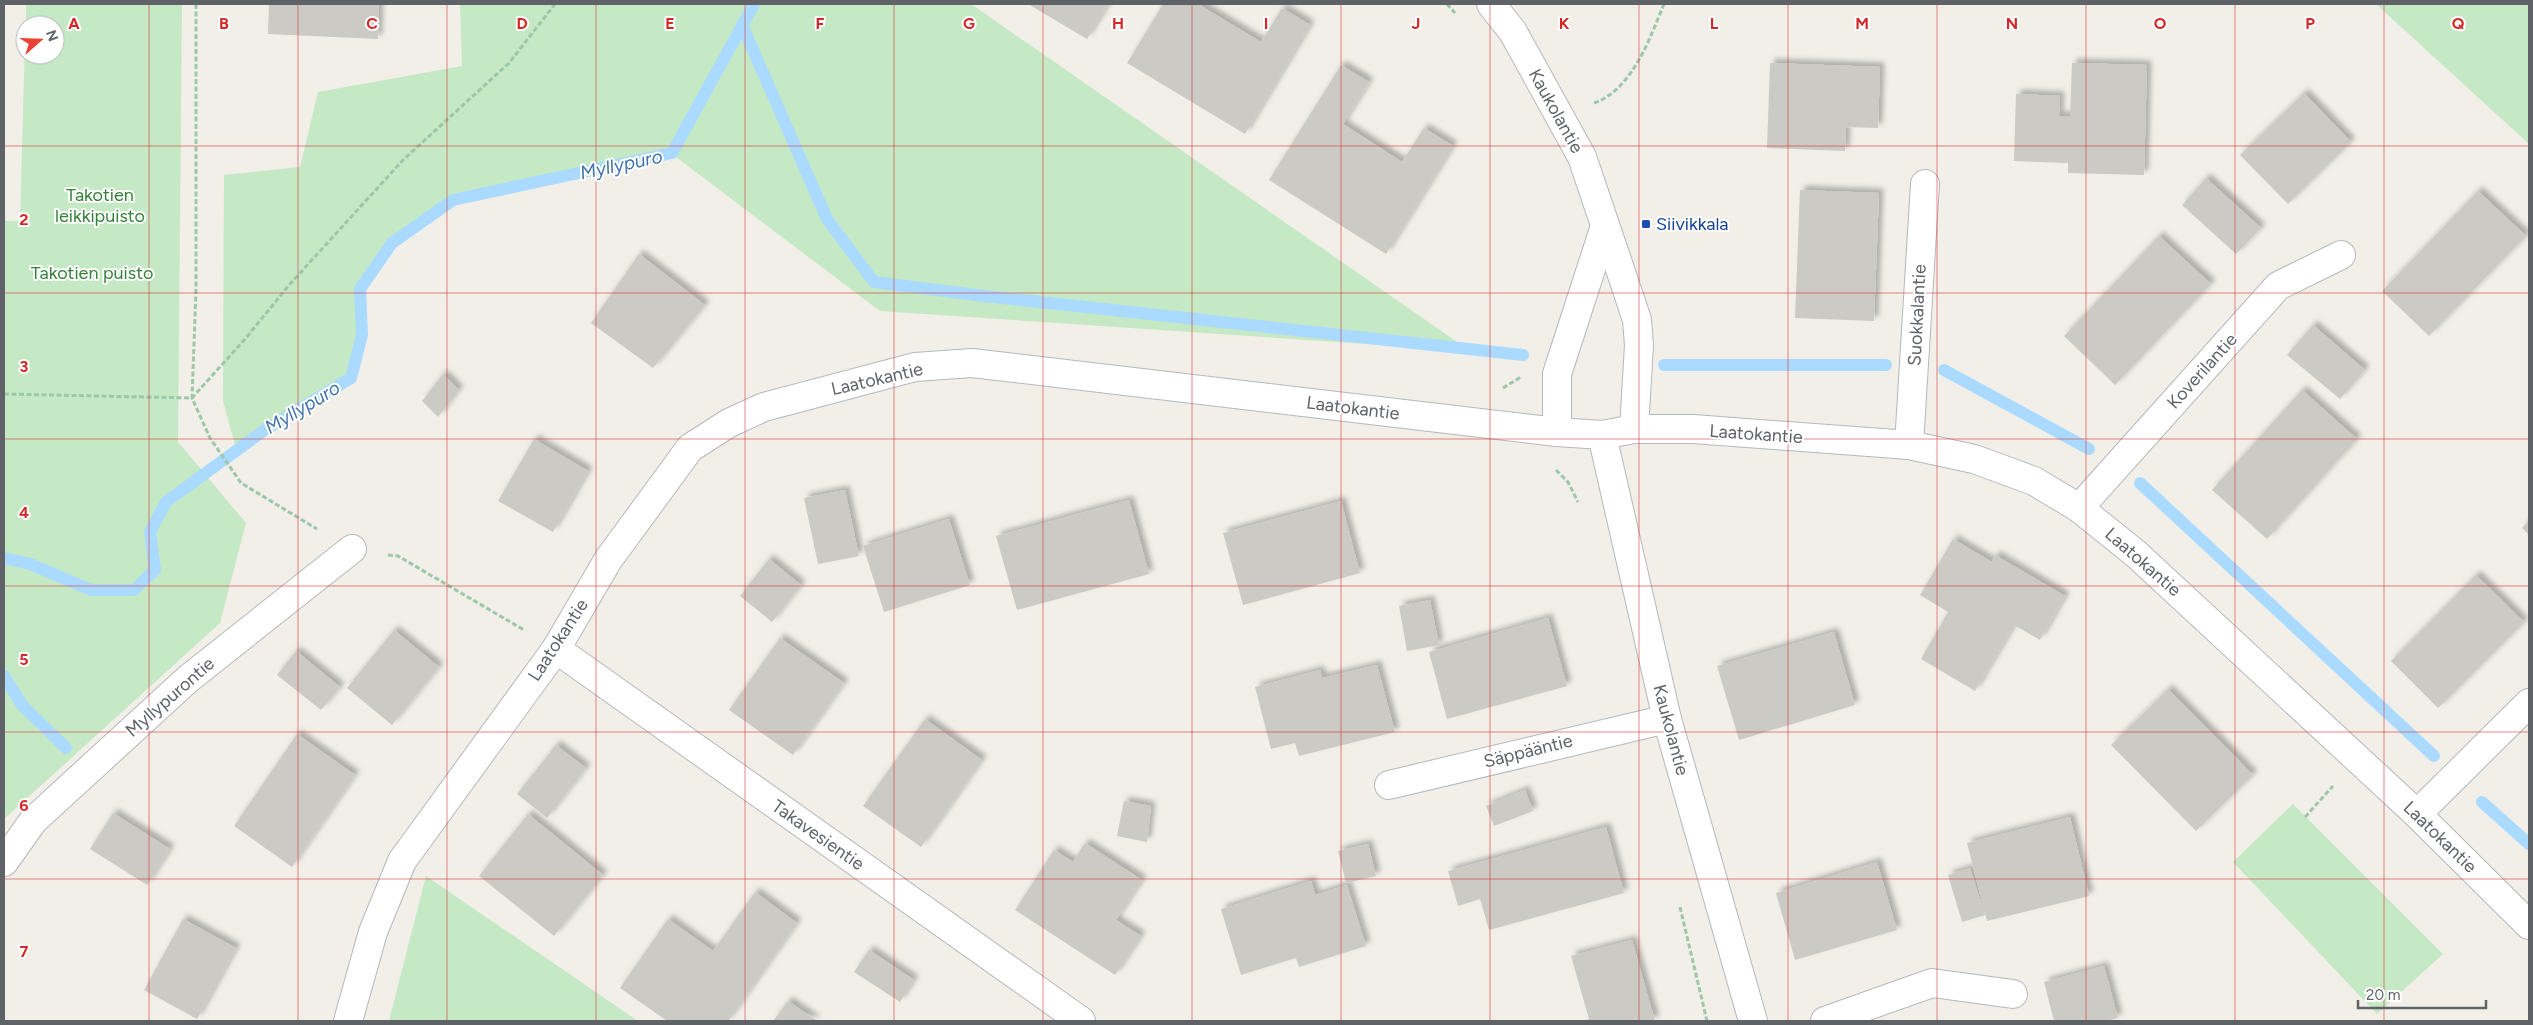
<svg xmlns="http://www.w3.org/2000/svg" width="2533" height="1025" viewBox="0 0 2533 1025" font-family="Figtree,sans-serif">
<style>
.green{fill:#c5e8c5}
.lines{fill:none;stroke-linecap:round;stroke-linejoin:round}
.stream{stroke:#aadaff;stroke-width:12}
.building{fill:#cccac5;filter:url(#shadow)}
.minor-casing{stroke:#b5b8bc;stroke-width:30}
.path{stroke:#9cc7a9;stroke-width:3;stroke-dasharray:5 2.5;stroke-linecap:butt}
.minor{stroke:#fff;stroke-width:28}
.grid{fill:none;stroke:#d62828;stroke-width:1;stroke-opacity:0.55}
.transit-dot{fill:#1a4fb4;stroke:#fff;stroke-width:2}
.labels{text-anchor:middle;stroke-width:4;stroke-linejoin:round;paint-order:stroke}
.street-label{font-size:18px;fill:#5f6368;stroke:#fff}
.park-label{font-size:18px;fill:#348238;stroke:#fff}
.transit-label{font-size:18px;fill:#164399;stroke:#fff;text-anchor:start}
.water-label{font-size:19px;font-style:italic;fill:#4174aa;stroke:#fff}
.grid-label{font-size:16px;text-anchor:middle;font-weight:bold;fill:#d62828;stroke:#fff;stroke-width:4;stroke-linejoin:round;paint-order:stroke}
</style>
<defs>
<filter id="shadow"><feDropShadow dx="4.5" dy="-4.5" stdDeviation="2.5" flood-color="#0004"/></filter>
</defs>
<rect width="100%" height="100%" fill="#f1efe8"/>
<g class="green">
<path d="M26 4H182L178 442 246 523 220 623 4 819V221H20L25 43V55H55V25H26Z"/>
<path d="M460 4H971L1470 351 880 311 672 154 453 200 392 243 360 289 362 335 351 378 266 429 237 452 223 401 224 175 300 167 318 92 462 66Z"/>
<path d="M2376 4H2529V144Z"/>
<path d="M2293 804 2443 954 2377 1014 2233 862Z"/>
<path d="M426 876 638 1021H389Z"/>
</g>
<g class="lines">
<g class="stream">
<path d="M743 27 827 219 874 282 976 295 1523 355"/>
<path d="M1664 365H1886"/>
<path d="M1944 370 2089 449"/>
<path d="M2140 483 2434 756"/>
<path d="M4 558 30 564 91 590H134L155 570 150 532 166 502 266 429 351 378 362 335 360 289 392 243 453 200 672 153 754 4"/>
<path d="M4 676 22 705 66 748"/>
<path d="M2482 802 2529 844"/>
</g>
</g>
<g class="building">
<path d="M269 4H379L378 39 268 34Z"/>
<path d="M1028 4H1108L1087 39Z"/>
<path d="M1163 4H1202L1201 6 1261 42 1282 8 1310 25 1245 134 1127 63Z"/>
<path d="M1770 63 1880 67 1878 128 1846 127 1845 151 1767 148Z"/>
<path d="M2072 63 2147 65 2144 175 2068 173V163L2014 161 2016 94 2060 96 2059 116H2070Z"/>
<path d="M1341 65 1369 82 1343 124 1402 162 1424 128 1453 146 1386 254 1269 180Z"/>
<path d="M2304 93 2351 142 2288 204 2240 155Z"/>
<path d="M2206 178 2261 228 2236 254 2182 205Z"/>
<path d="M1800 190 1879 193 1874 321 1795 318Z"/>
<path d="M2478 191 2526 236 2429 336 2382 291Z"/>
<path d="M2159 236 2211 284 2115 385 2064 336Z"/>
<path d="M639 254 705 305 653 368 591 323Z"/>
<path d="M2313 325 2365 370 2340 399 2287 355Z"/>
<path d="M443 374 459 390 438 417 422 401Z"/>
<path d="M2302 390 2357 439 2267 539 2212 490Z"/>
<path d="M534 439 588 471 553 532 498 501Z"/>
<path d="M845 490 859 556 818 564 804 498Z"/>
<path d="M1129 500 1149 574 1017 610 996 536Z"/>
<path d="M1341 501 1360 573 1243 605 1223 533Z"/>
<path d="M949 519 970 585 884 612 863 546Z"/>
<path d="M2529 520V535L2522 528Z"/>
<path d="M1953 539 1992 562 1995 555 2065 596 2040 640 2014 625 1975 691 1921 659 1948 612 1920 595Z"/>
<path d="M769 559 801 585 772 622 740 596Z"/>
<path d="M2476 575 2524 622 2438 708 2391 661Z"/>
<path d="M1430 600 1439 645 1407 651 1399 606Z"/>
<path d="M1548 618 1567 686 1447 719 1429 652Z"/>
<path d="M394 630 439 667 392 725 347 688Z"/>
<path d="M1834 632 1855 705 1739 740 1717 666Z"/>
<path d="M780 638 844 683 793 755 729 710Z"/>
<path d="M296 651 340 687 321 710 277 675Z"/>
<path d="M1377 665 1395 732 1299 756 1295 743 1271 749 1255 687 1320 670 1322 678Z"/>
<path d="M2168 689 2253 775 2196 831 2111 745Z"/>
<path d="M925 719 982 760 921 847 863 806Z"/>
<path d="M297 734 355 775 292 867 234 826Z"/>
<path d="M556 745 586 768 547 818 517 794Z"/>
<path d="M1525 790 1533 811 1494 826 1486 806Z"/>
<path d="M1124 801 1151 806 1147 842 1117 836Z"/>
<path d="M113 813 170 849 147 885 90 849Z"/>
<path d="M528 814 603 875 554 936 479 876Z"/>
<path d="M2070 817 2089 896 1987 921 1967 843Z"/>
<path d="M1606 827 1624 893 1489 930 1480 899 1458 906 1448 871Z"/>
<path d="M1085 843 1142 880 1116 920 1141 936 1115 975 1015 910 1054 850 1073 862Z"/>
<path d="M1368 844 1376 876 1346 883 1338 851Z"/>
<path d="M1877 862 1897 930 1795 960 1776 893Z"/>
<path d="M1970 868 1985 915 1962 922 1948 875Z"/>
<path d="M1311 881 1315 895 1347 885 1366 946 1299 967 1296 958 1241 975 1221 909Z"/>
<path d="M755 892 797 923 728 1021H667L620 988 668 919 713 951Z"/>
<path d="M183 919 236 948 197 1019 144 990Z"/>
<path d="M1632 940 1655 1021H1584L1589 1019 1571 956Z"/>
<path d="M869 950 914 980 900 1002 854 972Z"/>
<path d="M2104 966 2118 1018 2106 1021H2054L2044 982Z"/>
<path d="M788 1001 817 1021H773Z"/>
</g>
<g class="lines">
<defs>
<g id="minor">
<path d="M1491 4 1513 32 1582 157 1621 272 1637 320 1639 345 1634 429"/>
<path d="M1557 432V374L1605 226"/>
<path d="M1602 435 1667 719 1753 1021"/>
<path d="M1909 445 1925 184"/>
<path d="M2079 508 2278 286 2341 255"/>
<path d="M556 649 1081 1021"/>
<path d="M1389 785 1667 719"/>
<path d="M2417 814 2529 703"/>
<path d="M4 862 33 821 188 679 352 549"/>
<path d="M348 1021 373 932 402 861 556 649 608 560 690 448 729 423 764 407 915 367 972 363 1557 432 1602 435 1634 429H1693L1909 445 1974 459 2034 481 2079 508 2135 553 2417 814 2529 925"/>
<path d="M1825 1021 1932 983 2013 994"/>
</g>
</defs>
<use href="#minor" class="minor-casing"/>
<g class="path">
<path d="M196 4V290L192 398 210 438 241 483 317 529"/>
<path d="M1447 4 1455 13"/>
<path d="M1594 103C1632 90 1650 38 1664 4"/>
<path d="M1503 388 1521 377"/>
<path d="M4 394 192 398 245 339 290 284 403 160 509 63 555 4"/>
<path d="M1556 470 1568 482 1578 502"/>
<path d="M388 555 398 556 524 630"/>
<path d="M2305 817 2333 786"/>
<path d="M1680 907 1707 1021"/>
</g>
<use href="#minor" class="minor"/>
</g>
<path class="grid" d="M149 4V1021M298 4V1021M447 4V1021M596 4V1021M745 4V1021M894 4V1021M1043 4V1021M1192 4V1021M1341 4V1021M1490 4V1021M1639 4V1021M1788 4V1021M1937 4V1021M2086 4V1021M2235 4V1021M2384 4V1021M4 146H2529M4 293H2529M4 439H2529M4 586H2529M4 732H2529M4 879H2529"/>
<rect class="transit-dot" x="1641" y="219" width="10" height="10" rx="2.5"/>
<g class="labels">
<g class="street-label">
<text transform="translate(1556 111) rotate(61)" y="6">Kaukolantie</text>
<text transform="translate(1917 315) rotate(-87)" y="6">Suokkalantie</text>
<text transform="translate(2202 371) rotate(-48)" y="6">Koverilantie</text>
<text transform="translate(877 379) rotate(-13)" y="6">Laatokantie</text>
<text transform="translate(1353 408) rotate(7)" y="6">Laatokantie</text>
<text transform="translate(1756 434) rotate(4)" y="6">Laatokantie</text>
<text transform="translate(2143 562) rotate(41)" y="6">Laatokantie</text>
<text transform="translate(558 640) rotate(-57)" y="6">Laatokantie</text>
<text transform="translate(170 697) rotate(-41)" y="6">Myllypurontie</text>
<text transform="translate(1671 730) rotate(75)" y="6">Kaukolantie</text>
<text transform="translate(1528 751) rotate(-14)" y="6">Säppääntie</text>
<text transform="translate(818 835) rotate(35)" y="6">Takavesientie</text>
<text transform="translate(2440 837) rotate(44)" y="6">Laatokantie</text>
</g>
<g class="park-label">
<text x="100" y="201">Takotien<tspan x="100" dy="21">leikkipuisto</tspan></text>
<text x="92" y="279">Takotien puisto</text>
</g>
<g class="transit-label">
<text x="1656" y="230">Siivikkala</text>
</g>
<g class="water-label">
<text transform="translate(621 164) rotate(-12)" y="7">Myllypuro</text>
<text transform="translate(302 407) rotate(-31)" y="7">Myllypuro</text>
</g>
</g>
<g class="grid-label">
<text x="74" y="29">A</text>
<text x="224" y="29">B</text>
<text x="372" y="29">C</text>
<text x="522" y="29">D</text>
<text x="670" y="29">E</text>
<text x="820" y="29">F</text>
<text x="969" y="29">G</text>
<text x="1118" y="29">H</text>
<text x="1266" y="29">I</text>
<text x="1416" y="29">J</text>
<text x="1564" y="29">K</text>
<text x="1714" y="29">L</text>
<text x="1862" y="29">M</text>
<text x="2012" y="29">N</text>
<text x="2160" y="29">O</text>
<text x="2310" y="29">P</text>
<text x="2458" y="29">Q</text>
<text x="24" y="225">2</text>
<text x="24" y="372">3</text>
<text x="24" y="518">4</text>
<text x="24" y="665">5</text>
<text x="24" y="811">6</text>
<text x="24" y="957">7</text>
</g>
<rect width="2533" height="1025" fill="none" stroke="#5f6368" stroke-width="10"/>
<g transform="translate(40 40) rotate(70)"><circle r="24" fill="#ffffff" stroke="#bfc1c3"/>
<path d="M0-4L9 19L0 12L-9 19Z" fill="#ea4335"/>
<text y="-8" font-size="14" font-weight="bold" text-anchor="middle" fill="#5f6368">N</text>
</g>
<path d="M2358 1000v8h128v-8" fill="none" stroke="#5f6368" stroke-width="2.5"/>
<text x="2366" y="1000" font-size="15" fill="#5f6368" stroke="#ffffff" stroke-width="4" paint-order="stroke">20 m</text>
</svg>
